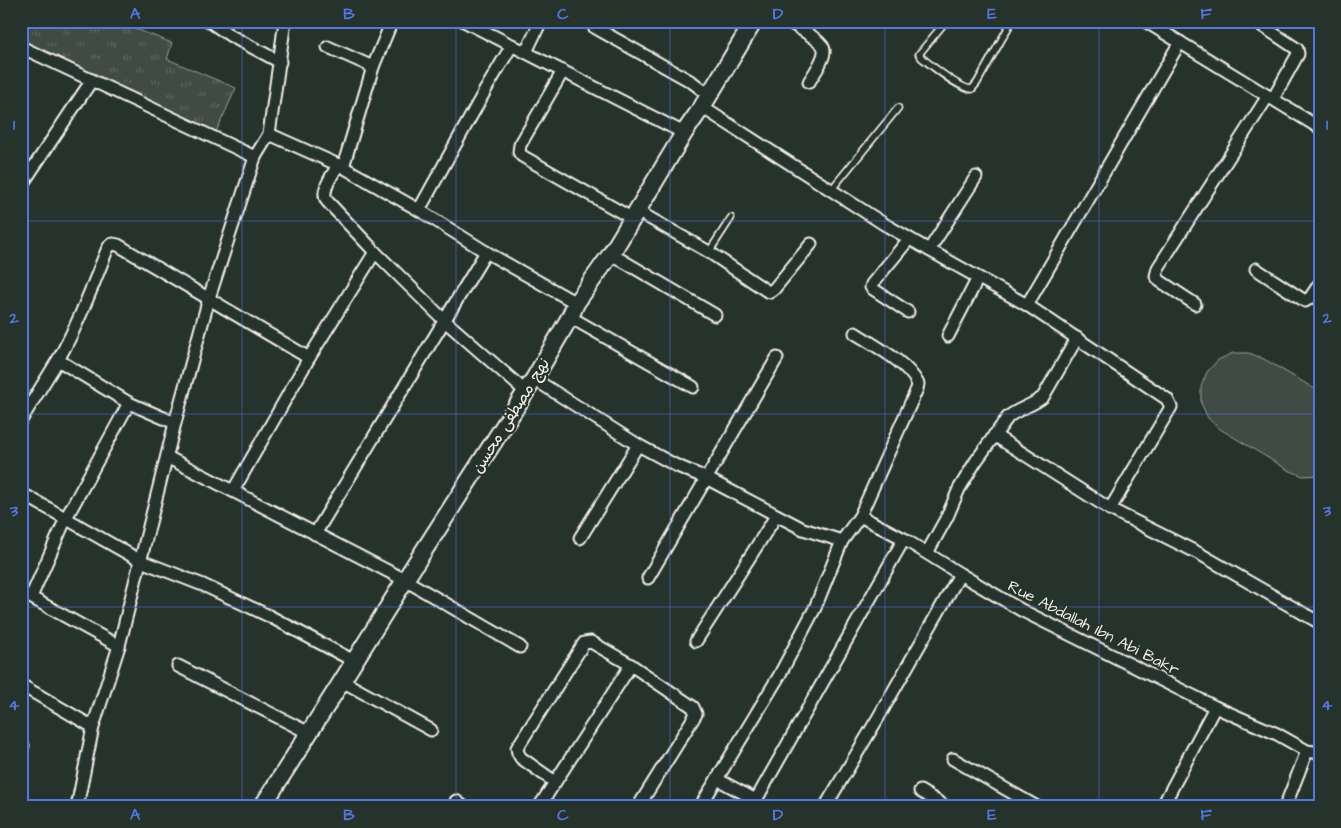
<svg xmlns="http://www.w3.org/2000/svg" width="1341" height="828" viewBox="0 0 1341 828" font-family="'Architects Daughter','Playpen Sans Arabic',sans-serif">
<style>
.grass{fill:url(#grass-tufts);stroke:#9a9e96}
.pitch{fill:#414b45;stroke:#9a9e96}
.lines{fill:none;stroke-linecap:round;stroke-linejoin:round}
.service-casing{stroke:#f4f1e8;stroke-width:9}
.minor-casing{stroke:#f4f1e8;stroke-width:15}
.secondary-casing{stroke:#f4f1e8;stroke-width:20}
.service{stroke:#26332d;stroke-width:5.5}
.minor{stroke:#26332d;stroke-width:11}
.secondary{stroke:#26332d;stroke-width:16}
.grid{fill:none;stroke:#5377dc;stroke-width:1;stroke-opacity:0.55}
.labels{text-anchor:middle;stroke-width:4.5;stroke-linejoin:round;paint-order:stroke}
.street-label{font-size:16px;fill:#f4f1e8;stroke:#26332d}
.neatline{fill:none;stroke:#5377dc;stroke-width:2}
.grid-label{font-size:16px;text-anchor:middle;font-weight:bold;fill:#5377dc}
</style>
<defs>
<pattern id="grass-tufts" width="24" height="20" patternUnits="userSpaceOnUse" patternTransform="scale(1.25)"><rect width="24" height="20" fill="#414b45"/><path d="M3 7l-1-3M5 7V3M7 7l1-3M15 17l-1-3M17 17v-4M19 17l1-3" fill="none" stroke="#5d6560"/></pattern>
</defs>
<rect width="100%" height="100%" fill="#26332d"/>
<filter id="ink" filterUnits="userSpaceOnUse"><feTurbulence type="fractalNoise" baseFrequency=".02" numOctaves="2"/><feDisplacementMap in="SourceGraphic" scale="10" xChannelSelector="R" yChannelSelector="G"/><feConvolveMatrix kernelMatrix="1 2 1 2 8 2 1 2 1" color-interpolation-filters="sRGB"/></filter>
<g filter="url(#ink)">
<path class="grass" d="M24 21H133L131 27 172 43 167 59 236 88 216 132 21 42V28Z"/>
<path class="pitch" d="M1233 353H1249L1264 359 1320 392V475L1303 476 1288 470 1220 429 1208 418 1201 403V387L1207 372 1218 360Z"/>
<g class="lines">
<defs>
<g id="service">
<path d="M946 21 919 54 922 58C932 66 961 90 972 89L977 83 1012 21"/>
<path d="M831 190 898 108"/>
<path d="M709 252 731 218"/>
</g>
<g id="minor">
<path d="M209 21 231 36 280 62"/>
<path d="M464 21 684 133"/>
<path d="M788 21C796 27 824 41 824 50 825 59 813 75 809 82"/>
<path d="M1145 21 1320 128"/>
<path d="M1255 21 1297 49 1298 54 1273 99"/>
<path d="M594 27 692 82 709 95"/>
<path d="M21 47 255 157"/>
<path d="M328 47 373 67"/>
<path d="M526 52 541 21"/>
<path d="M563 71 520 145 519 152 522 156 633 219"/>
<path d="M702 107 884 224 929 250 1027 305 1167 399 1171 407 1110 509"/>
<path d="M269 134 343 167 419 210 486 252 576 303"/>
<path d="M338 165C332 176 320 191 327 201L375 252 445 321 525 391"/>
<path d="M343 167 373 67 392 21"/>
<path d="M21 186 92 80"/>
<path d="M419 210 486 89 512 45"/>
<path d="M637 211 709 252 767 291 770 292 774 289 811 244"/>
<path d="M929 250 976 177"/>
<path d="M611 254 715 315"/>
<path d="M1256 269 1305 301 1310 298 1320 283"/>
<path d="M1195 304 1160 281 1156 276 1158 268 1268 96"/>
<path d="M1027 305 1180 42"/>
<path d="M908 312 873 289 871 287 872 284 909 239"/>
<path d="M570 317 693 387"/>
<path d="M948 336 978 278"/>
<path d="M58 360C78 325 92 287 107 250L110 245 113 244 118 245 309 358"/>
<path d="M534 379 638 445 675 465 706 478 803 529 842 541"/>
<path d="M21 420 58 360 129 403 175 423"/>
<path d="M994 435 1110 509 1200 554 1320 623"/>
<path d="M167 457 405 580 520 647"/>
<path d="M233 491 309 358 375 252"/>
<path d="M21 493 141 561 203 585 269 616 354 661"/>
<path d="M860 516 904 539 960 574 1021 610 1215 707 1277 734 1307 751 1320 753"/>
<path d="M315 534 486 252"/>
<path d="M580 538 638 445"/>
<path d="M927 553 947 517 959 489 976 461 1008 417C1019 408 1032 406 1043 397L1077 338"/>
<path d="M648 578 777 358"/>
<path d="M21 592 119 646"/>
<path d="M31 597 66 518 129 403"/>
<path d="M696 641 776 516"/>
<path d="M178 666 309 733"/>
<path d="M342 681 431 730"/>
<path d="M21 685 93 727"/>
<path d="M21 749 23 746"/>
<path d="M953 759 1037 807"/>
<path d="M717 779 756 800"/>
<path d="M555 782 521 758 518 753 517 748 584 643 591 642 631 665 693 707 696 714 638 807"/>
<path d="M920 791 946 807"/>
<path d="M456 801 464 807"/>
<path d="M77 807 93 727 119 646 175 423 209 298 255 157 269 134 285 21"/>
<path d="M539 807 631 665"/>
<path d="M700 807 779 676 815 608 842 541 860 516 917 389 918 384C907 362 875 346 855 333"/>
<path d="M752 807 904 539"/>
<path d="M825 807 878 718 960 574"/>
<path d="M1162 807 1215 707"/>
<path d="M1285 807 1307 751"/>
</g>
<path id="secondary" d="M262 807 342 681 405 580 534 379 570 317 576 303 611 254 684 133 702 107 754 21"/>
</defs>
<use href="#service" class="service-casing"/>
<use href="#minor" class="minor-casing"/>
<use href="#secondary" class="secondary-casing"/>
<use href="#service" class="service"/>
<use href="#minor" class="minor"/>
<use href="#secondary" class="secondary"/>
</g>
</g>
<path class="grid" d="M242 21V807M456 21V807M670 21V807M885 21V807M1099 21V807M21 221H1320M21 414H1320M21 607H1320"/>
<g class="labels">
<g class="street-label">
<text transform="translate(510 415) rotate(-58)" y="6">نهج مصطفى محسن</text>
<text transform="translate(1094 627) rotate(27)" y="6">Rue Abdallah Ibn Abi Bakr</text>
</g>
</g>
<rect width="1341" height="828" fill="none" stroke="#26332d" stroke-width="55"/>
<rect x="28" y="28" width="1286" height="772" class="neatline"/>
<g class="grid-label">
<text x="135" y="19">A</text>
<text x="349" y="19">B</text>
<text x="563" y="19">C</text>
<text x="778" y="19">D</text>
<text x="992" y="19">E</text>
<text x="1206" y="19">F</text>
<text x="14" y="130">1</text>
<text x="1327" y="130">1</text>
<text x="14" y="323">2</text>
<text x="1327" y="323">2</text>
<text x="14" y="516">3</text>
<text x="1327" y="516">3</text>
<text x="14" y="710">4</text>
<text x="1327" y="710">4</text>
<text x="135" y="820">A</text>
<text x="349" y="820">B</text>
<text x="563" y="820">C</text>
<text x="778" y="820">D</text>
<text x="992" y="820">E</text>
<text x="1206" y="820">F</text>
</g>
</svg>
